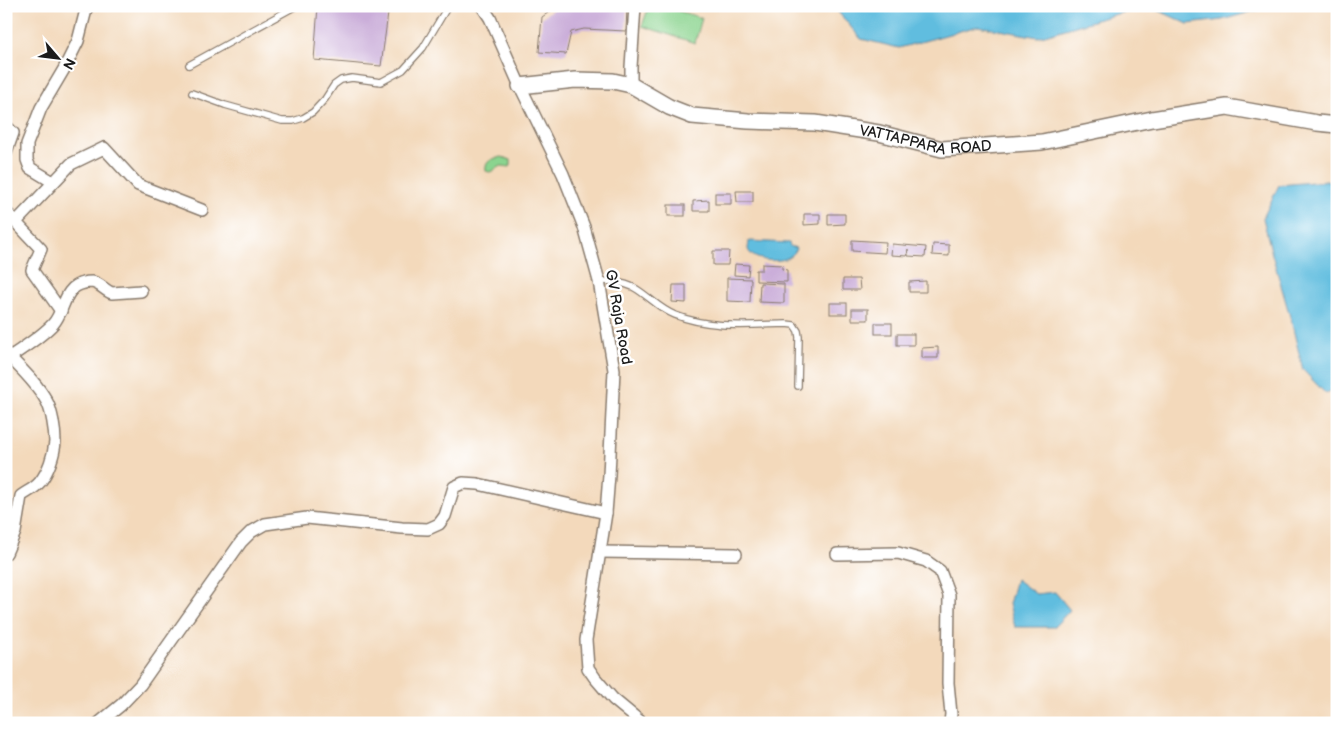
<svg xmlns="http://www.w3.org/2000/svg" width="1343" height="729" viewBox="0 0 1343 729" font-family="'Balsamiq Sans',sans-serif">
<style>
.green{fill:#8bd48f;stroke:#547856}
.water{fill:#61bddf;stroke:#3e6c7e}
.building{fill:#caadd9}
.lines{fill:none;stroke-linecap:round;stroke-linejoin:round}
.lane-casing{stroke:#887a6c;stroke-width:8}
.street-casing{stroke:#887a6c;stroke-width:14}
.secondary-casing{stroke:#887a6c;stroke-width:18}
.lane{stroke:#fff;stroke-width:5.5}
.street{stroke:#fff;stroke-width:11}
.secondary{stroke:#fff;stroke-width:15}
.labels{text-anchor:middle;stroke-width:5;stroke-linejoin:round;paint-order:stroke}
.street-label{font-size:15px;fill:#1c1c1c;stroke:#fff}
</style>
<rect width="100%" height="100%" fill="#fff"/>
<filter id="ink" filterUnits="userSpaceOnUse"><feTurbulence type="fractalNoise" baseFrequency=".02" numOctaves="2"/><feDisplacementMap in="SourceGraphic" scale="10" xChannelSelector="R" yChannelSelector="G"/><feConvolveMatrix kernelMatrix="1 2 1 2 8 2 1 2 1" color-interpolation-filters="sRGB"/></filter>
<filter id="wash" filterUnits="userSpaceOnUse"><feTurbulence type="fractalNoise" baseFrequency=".0096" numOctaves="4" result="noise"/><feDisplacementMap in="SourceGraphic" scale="20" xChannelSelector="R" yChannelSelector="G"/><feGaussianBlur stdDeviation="1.12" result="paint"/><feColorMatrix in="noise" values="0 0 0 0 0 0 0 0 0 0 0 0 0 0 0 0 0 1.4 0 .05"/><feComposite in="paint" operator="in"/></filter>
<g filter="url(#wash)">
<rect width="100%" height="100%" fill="#f3d9bb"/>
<g class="green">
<path d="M649 6H662L702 18 695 43 642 26Z"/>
<path d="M502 157 511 160V164L510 167C506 167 502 165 499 167 493 169 493 174 486 171 484 161 493 158 502 157Z"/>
</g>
<g class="water">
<path d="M762 6H833L766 13Z"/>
<path d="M833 6H1272L1222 20 1188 24 1153 8 1120 13 1038 37 978 26 899 48 861 39Z"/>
<path d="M1337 180V386L1326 394 1303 370 1291 320 1272 254 1263 218 1279 185Z"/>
<path d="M749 241 789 243 790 246 796 248 795 252C793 253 792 256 789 257 781 263 751 262 748 249 748 247 749 244 749 241Z"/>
<path d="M1016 579 1036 594 1055 592 1070 610 1054 627H1015L1009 604Z"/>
</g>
<g id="blocks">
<g class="building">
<path d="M318 6H389L381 66 314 60Z"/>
<path d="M558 6H627L626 31 584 29 571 32 566 54 539 52 542 17Z"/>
<path d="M736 191H753V202H737Z"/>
<rect x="715" y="193" width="16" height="11"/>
<path d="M709 200V211H693V201Z"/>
<rect x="668" y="205" width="17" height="11"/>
<path d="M804 214H820V224L804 225Z"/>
<path d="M828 214H845V224L828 225Z"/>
<path d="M852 240 886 242 885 253 852 251Z"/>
<path d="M892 244 926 247 925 257 908 256V249L907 256 891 255Z"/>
<path d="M933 244 949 245V256L932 255Z"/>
<path d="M713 251H729L728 265H713Z"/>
<path d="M735 264 749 265 748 276 734 275Z"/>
<path d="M762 264 782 265V269L787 270V282L756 281V270H762Z"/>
<path d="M727 278 751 279 750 302 727 301Z"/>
<path d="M843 279H859L860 290H843Z"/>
<path d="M926 281V292H909V282Z"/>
<path d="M760 283 784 284V303L759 302Z"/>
<path d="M673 285H686V303L672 302Z"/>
<rect x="830" y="303" width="17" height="11"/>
<rect x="852" y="309" width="16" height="11"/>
<rect x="875" y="323" width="17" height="11"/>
<rect x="897" y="334" width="17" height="11"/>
<path d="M938 347V358H922V348Z"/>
</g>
</g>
</g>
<g filter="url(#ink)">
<use href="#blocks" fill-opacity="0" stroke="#887a6c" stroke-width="1"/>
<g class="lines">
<defs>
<g id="lane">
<path d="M189 65 296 6"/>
<path d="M192 93 225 105 282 121H293L303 118 313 112 325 99 334 85 341 80 352 78 381 82 403 70 423 48 448 6"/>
<path d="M599 281C611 281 622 282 633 287 648 295 659 309 675 315 711 329 748 325 786 324L794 325 798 331 799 337 798 386"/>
</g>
<g id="street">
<path d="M482 6 490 18 520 86 563 174 584 227 599 281 614 370 609 475 606 513 586 640 588 668 595 678 613 699 642 723"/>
<path d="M631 85V67L635 6"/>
<path d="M6 126 13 133 6 153"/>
<path d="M53 182 30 168 27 160V144L41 108 64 69 78 41 87 6"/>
<path d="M6 212 41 249 32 270 61 311"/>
<path d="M16 222 71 164 104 148 138 185 202 210"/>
<path d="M6 353C20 368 36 382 46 400 52 410 55 431 55 442 54 455 48 472 40 482 34 489 28 491 21 496L15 532 6 553"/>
<path d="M10 357C24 347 41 337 53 324 65 311 63 287 84 283 87 282 89 282 92 282 100 283 105 291 112 293L141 291"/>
<path d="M600 552 736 554"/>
<path d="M837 554 898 553 926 561 940 571 949 595 948 683 951 714 950 723"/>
<path d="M99 723 121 705 140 685 241 542 251 532 265 524 307 518 402 528 428 529 439 524 445 516 454 487 463 483 478 484 606 513"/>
</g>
<g id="secondary">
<path id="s1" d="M520 86 575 80 613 81 631 85 669 107 692 116 748 121 815 123 879 133 942 149 1042 142 1152 119 1227 107 1317 123 1337 125"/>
</g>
</defs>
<use href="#lane" class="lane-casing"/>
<use href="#street" class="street-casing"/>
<use href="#secondary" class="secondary-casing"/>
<use href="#lane" class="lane"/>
<use href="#street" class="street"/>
<use href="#secondary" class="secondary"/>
</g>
</g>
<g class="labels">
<g class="street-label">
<text dy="5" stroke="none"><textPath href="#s1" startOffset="416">VATTAPPARA ROAD</textPath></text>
<text transform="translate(619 317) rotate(80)" y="5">GV Raja Road</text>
</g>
</g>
<rect width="1343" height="729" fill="none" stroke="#fff" stroke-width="25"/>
<g transform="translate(58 58) rotate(118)" stroke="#ffffff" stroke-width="4" paint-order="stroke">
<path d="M0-4L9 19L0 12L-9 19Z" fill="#1c1c1c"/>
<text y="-8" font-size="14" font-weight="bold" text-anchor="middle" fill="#1c1c1c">N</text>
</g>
</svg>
